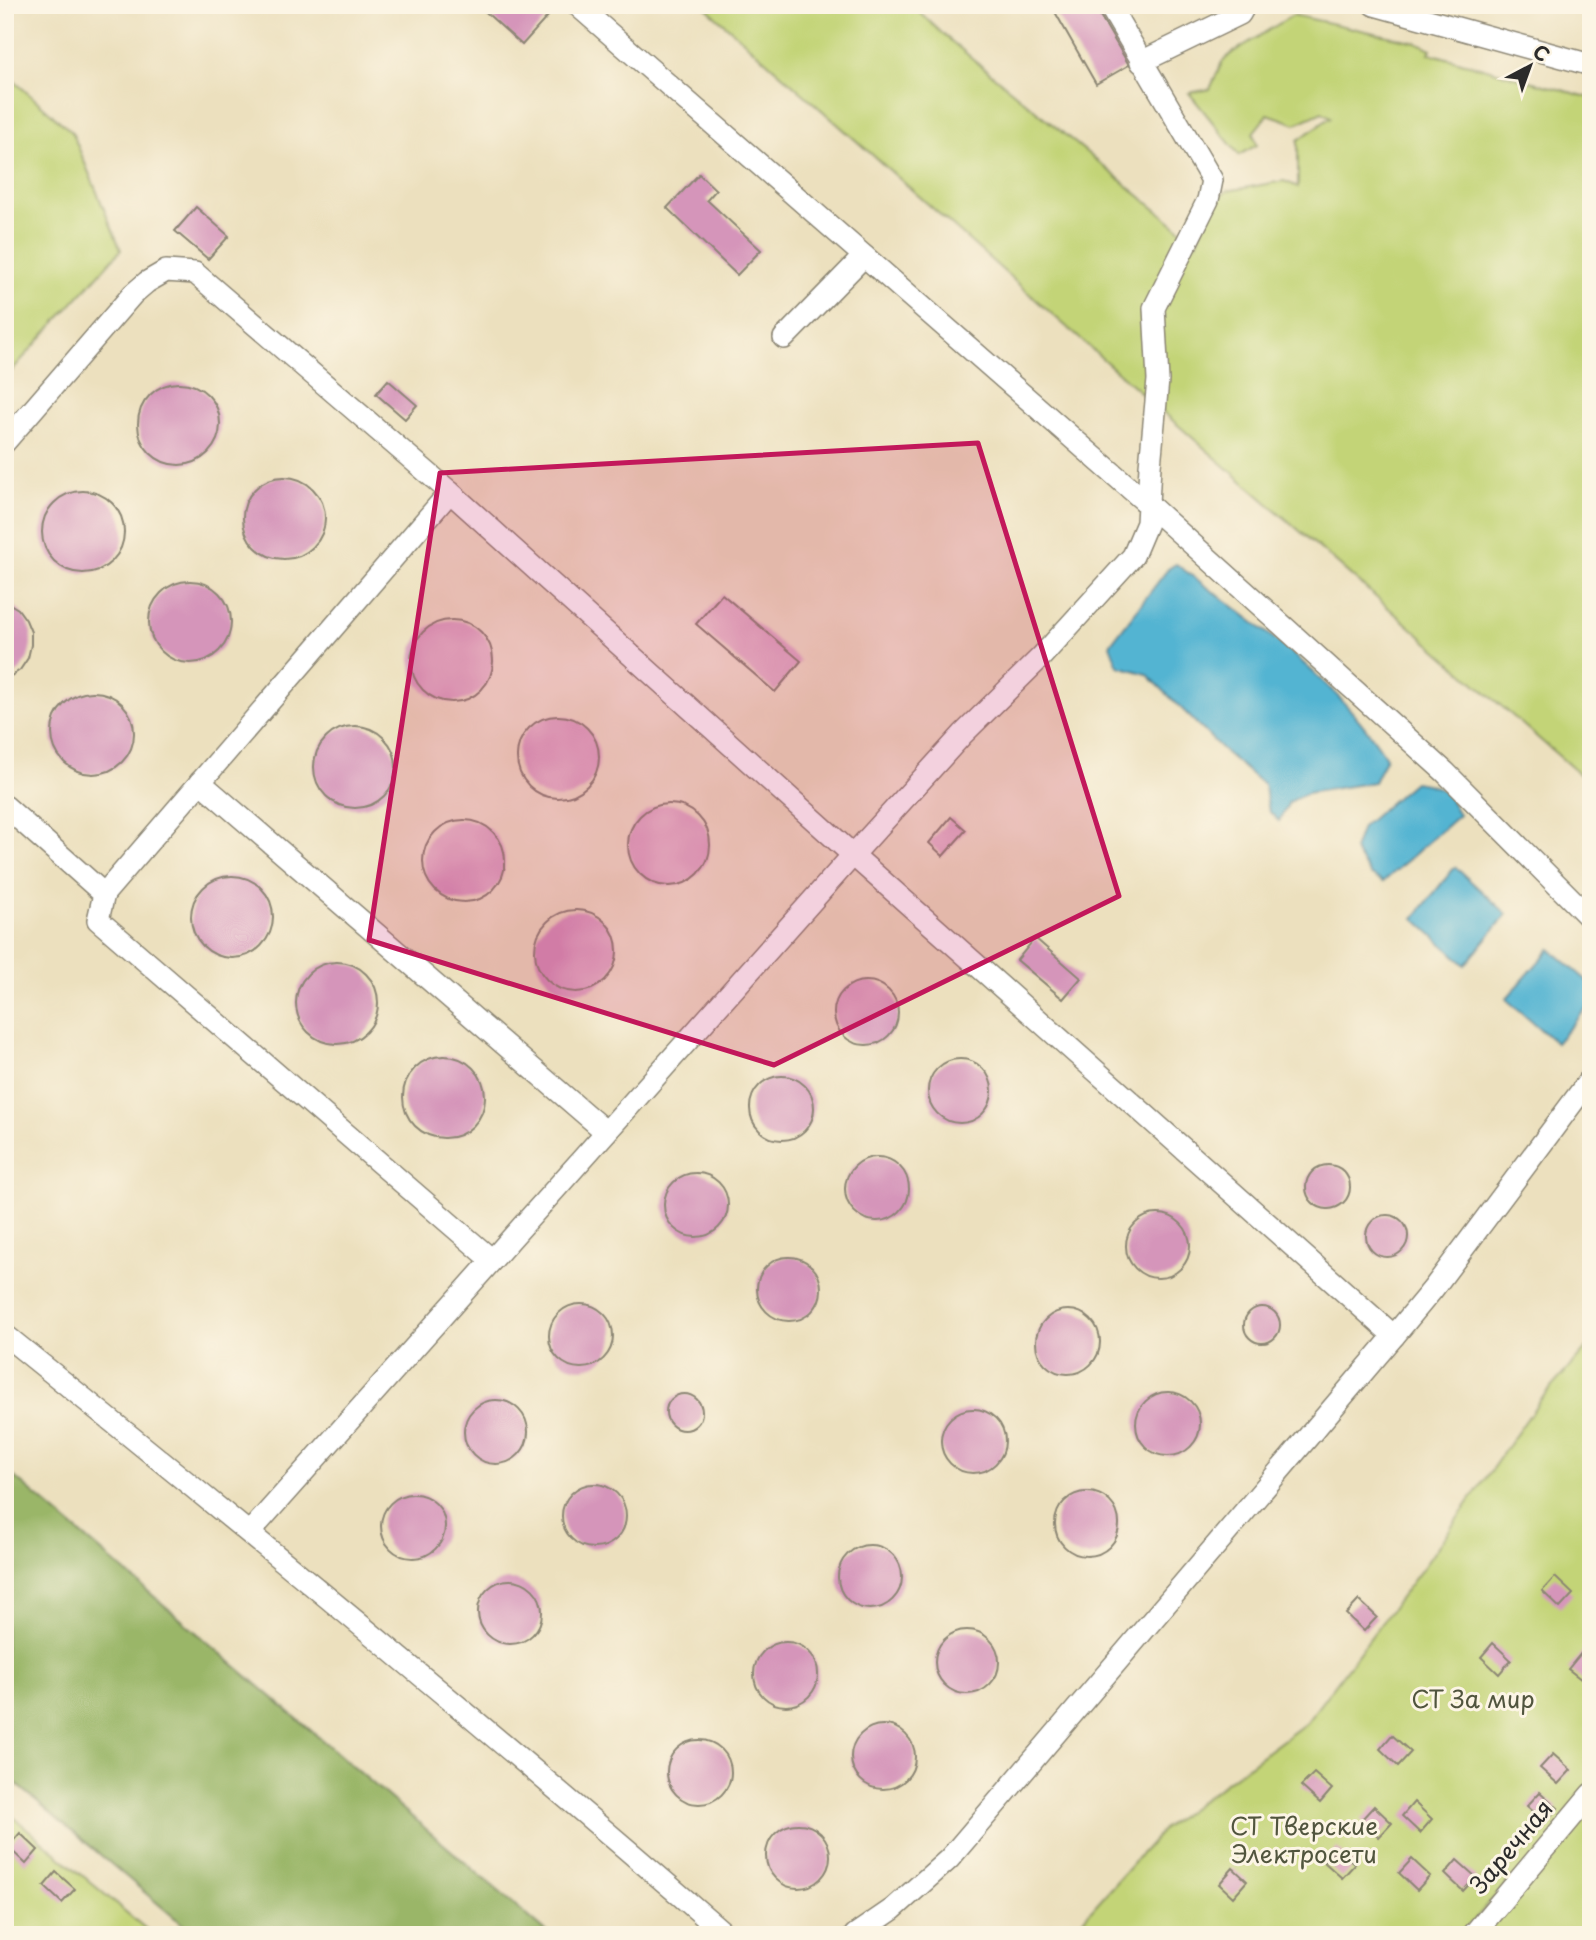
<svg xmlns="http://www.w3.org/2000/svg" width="1596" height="1940" viewBox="0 0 1596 1940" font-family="'Playpen Sans',sans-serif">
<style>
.green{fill:#c3d477;stroke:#778051;stroke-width:2}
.forest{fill:#9ab668;stroke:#62704a;stroke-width:2}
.water{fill:#53b4d2;stroke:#3f707e;stroke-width:2}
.building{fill:#d595ba}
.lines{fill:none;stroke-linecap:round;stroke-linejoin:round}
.minor-casing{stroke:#8c8674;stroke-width:24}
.minor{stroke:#fff;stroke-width:21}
.marked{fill:#c2185b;fill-opacity:0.2;stroke:#c2185b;stroke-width:5;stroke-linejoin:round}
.labels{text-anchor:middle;stroke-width:6;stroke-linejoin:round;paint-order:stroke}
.park-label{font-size:24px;fill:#51553e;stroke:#fcf5e5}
.street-label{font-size:24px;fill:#2b2b2b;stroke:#fcf5e5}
</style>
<rect width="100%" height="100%" fill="#fcf5e5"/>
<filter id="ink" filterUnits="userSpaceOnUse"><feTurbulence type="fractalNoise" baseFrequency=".0143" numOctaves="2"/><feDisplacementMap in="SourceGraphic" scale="14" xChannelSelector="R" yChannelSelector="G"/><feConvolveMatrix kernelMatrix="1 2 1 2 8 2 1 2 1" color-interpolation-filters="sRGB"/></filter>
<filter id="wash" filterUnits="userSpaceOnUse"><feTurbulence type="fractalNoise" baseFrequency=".00686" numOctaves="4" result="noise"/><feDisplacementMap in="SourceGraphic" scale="28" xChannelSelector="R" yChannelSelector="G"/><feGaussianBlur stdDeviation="1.57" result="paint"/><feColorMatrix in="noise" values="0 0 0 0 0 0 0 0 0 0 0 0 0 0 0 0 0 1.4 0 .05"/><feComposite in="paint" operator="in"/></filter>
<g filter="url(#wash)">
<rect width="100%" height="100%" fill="#ece0be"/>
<g class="green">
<path d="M703 5H912L945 36 1197 243 1214 200 1227 191 1284 181 1298 187V140L1331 117 1322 112 1296 124 1268 114 1253 133 1257 145 1239 155 1189 93 1210 89 1222 62 1232 53 1293 15 1416 42 1431 49 1429 53 1591 98V784L1156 406Z"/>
<path d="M5 73 72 132 121 250 5 378Z"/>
<path d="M1591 1343V1935H1485L1509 1881 1461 1935H1069L1164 1828 1306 1723 1425 1565 1540 1400Z"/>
<path d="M5 1810 153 1935H5Z"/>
</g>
<path class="forest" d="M5 1469 550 1935H195L5 1774Z"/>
<g class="water">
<path d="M1176 564C1250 619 1337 679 1386 757L1374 782 1307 793 1289 802 1279 821 1269 811 1264 785 1225 752 1147 674 1118 666 1110 645 1168 569Z"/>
<path d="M1414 782C1441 785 1447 791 1459 815L1383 882 1370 874 1354 850 1362 827Z"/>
<path d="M1455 867 1507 914 1465 965 1414 918Z"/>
<path d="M1550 949 1591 984V1003L1556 1043 1506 999Z"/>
</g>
<g id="blocks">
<g class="building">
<path d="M478 5H558L522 45Z"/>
<path d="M1051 5H1096L1098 12 1129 65 1096 84Z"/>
<path d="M699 174 716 190 707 200 761 250 737 275 667 208Z"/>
<path d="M196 207 229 236 208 259 175 231Z"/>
<path d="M388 380 417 405 405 419 376 394Z"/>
<circle cx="179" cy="424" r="41"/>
<circle cx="284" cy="518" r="41"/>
<circle cx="83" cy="532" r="41"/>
<circle cx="190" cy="622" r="41"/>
<path d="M722 594 801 661 775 692 696 624Z"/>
<path d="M5 601 18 609 26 620 31 632V645L28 658 20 670 5 680Z"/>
<circle cx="452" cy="661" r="41"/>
<circle cx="93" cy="733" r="41"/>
<circle cx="558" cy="757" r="41"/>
<circle cx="355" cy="767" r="41"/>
<circle cx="669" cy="845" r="41"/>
<path d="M951 817 966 830 943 856 929 843Z"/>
<circle cx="464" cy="861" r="41"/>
<circle cx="232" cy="917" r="41"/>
<circle cx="576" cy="951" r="41"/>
<path d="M1035 938 1081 978 1063 999 1017 960Z"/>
<circle cx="337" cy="1003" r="41"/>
<circle cx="866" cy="1013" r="32"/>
<circle cx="444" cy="1097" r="41"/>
<circle cx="960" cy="1091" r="32"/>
<circle cx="782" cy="1108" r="32"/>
<circle cx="877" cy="1189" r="32"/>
<circle cx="1328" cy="1187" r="22"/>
<circle cx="696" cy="1205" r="32"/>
<circle cx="1158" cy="1246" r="32"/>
<circle cx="1387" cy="1236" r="21"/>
<circle cx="789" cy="1289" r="32"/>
<circle cx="581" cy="1336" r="32"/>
<circle cx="1262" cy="1325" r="18"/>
<circle cx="1068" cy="1342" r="32"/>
<circle cx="1168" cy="1424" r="32"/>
<circle cx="684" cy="1412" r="18"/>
<circle cx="496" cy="1432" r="32"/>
<circle cx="973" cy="1441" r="32"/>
<circle cx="594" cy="1516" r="32"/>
<circle cx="1087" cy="1524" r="32"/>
<circle cx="413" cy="1526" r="32"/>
<circle cx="870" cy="1577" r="32"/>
<path d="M1555 1577 1573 1594 1560 1608 1542 1591Z"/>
<circle cx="510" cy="1612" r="32"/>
<path d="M1359 1600 1377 1617 1364 1631 1346 1614Z"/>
<circle cx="967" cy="1662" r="32"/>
<path d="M1591 1641V1687L1568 1669Z"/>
<circle cx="786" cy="1674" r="32"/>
<path d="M1493 1643 1511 1660 1499 1674 1481 1657Z"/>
<circle cx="883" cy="1757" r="32"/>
<path d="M1392 1735 1411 1752 1398 1766 1380 1749Z"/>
<circle cx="699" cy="1772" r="32"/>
<path d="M1553 1754 1571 1770 1558 1784 1540 1768Z"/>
<path d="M1314 1773 1332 1789 1320 1803 1301 1786Z"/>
<path d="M1540 1792 1558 1808 1545 1822 1527 1806Z"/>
<path d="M1414 1802 1432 1819 1420 1833 1402 1816Z"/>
<path d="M1374 1806 1392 1823 1379 1837 1361 1820Z"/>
<circle cx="798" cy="1856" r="32"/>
<path d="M20 1833 38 1850 26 1864 8 1847Z"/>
<path d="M1337 1848 1355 1864 1342 1878 1324 1862Z"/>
<path d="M1412 1859 1430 1876 1417 1890 1399 1873Z"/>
<path d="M1457 1860 1476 1877 1463 1891 1445 1874Z"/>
<path d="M1233 1868 1247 1881 1233 1897 1219 1884Z"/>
<path d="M56 1872 75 1889 62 1903 44 1886Z"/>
</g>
</g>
</g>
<g filter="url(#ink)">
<use href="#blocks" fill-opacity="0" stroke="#8c8674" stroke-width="2"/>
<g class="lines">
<defs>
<g id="minor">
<path d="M577 5 1149 505 1445 772 1591 919"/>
<path d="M1374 5 1591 65"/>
<path d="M1141 62 1240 14 1245 5"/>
<path d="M784 338 864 256"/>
<path d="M5 442 133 294 147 282 166 271 195 273 450 492 853 855 1394 1336 949 1859 893 1909 855 1935"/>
<path d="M200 782 606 1132"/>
<path d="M5 806 104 894 98 920 492 1260"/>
<path d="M104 894 450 492"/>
<path d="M5 1335C249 1531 490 1730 726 1935"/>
<path d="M1394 1336 1433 1289 1591 1078"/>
<path d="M250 1532 853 855 963 734 1041 657 1133 556 1147 523 1150 466 1158 380 1154 308 1208 200 1212 180 1109 5"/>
<path d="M1473 1935 1591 1794"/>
</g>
</defs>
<use href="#minor" class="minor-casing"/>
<use href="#minor" class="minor"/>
</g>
</g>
<path class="marked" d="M978 443 1119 896 774 1065 369 940 440 473Z"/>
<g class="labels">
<g class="park-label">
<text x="1473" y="1708">СТ За мир</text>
<text x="1304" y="1835">СТ Тверские<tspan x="1304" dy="28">Электросети</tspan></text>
</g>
<g class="street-label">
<text transform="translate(1512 1847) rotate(-50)" y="8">Заречная</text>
</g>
</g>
<rect width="1596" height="1940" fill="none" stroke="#fcf5e5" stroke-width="28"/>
<g transform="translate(1530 66) rotate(41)" stroke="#fcf5e5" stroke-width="5" paint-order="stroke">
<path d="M0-5L12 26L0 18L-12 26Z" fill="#2b2b2b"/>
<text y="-10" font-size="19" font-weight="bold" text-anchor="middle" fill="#2b2b2b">С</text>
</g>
</svg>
